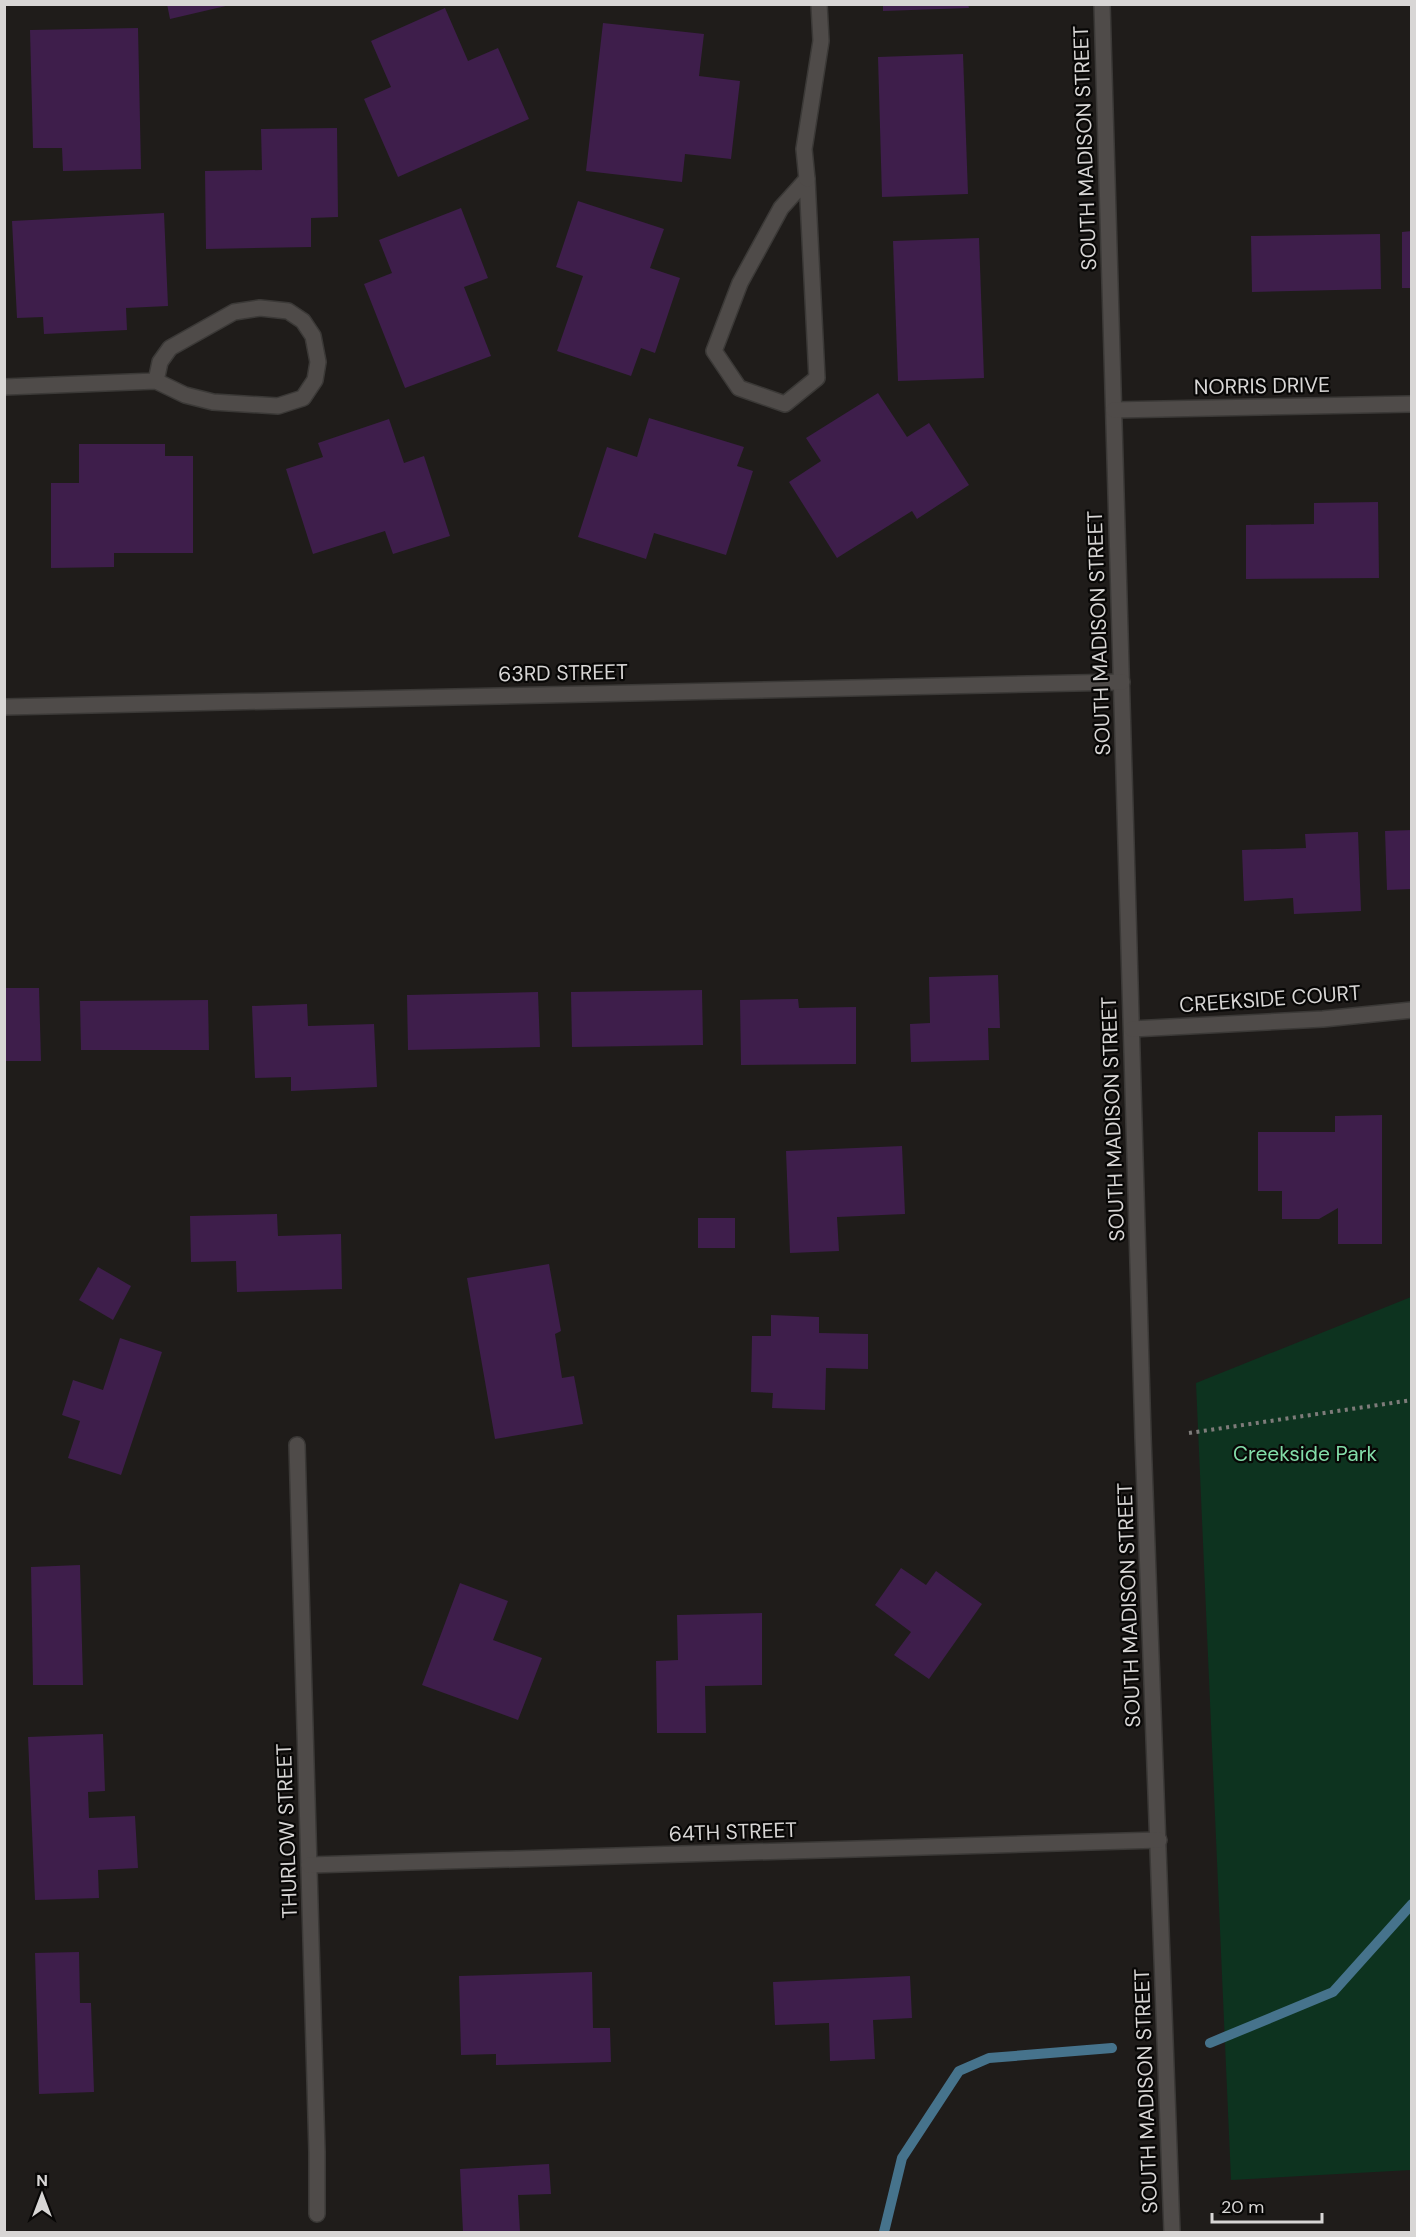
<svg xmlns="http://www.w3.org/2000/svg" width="1416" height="2237" viewBox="0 0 1416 2237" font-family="'DM Sans',sans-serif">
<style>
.green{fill:#0d331f}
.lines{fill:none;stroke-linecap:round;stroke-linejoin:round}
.stream{stroke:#46738c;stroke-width:10}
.building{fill:#3e1e4b}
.minor-casing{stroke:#3b3937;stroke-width:18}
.path{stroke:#7e7c7a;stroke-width:4;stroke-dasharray:3 4.5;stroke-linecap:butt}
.minor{stroke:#4f4b49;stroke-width:15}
.labels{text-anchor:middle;stroke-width:4.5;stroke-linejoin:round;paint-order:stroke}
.street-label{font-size:21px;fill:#d8d6d5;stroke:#080706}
.park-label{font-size:21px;fill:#83dda9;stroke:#080706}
</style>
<rect width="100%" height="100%" fill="#1f1c1a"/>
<path class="green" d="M1411 1297V2170L1231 2180 1196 1383Z"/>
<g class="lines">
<g class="stream">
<path d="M1210 2043 1333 1992 1412 1904"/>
<path d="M884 2232 902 2158 959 2071 989 2058 1112 2048"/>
</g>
</g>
<g class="building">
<path d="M167 4H230V5L170 19Z"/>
<path d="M883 4H968L969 8 883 11Z"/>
<path d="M445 8 468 61 498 48 529 119 398 177 364 99 391 87 371 41Z"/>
<path d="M603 23 704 34 699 76 740 81 731 159 685 154 682 182 586 171Z"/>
<path d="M138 28 141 169 63 171 62 148H33L30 30Z"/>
<path d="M963 54 968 194 882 197 878 57Z"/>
<path d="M337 128 338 217 311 218V247L206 249 205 171 262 170 261 129Z"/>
<path d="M578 201 664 229 650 268 680 278 655 353 641 348 631 376 557 351 583 276 556 267Z"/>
<path d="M461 208 488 278 464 287 491 356 405 388 364 284 392 273 379 240Z"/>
<path d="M164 213 168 306 126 308 127 330 44 334 43 317 17 318 12 221Z"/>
<path d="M1412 231V288H1402V232Z"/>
<path d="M1380 234 1381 289 1252 292 1251 236Z"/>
<path d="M979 238 984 378 898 381 893 241Z"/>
<path d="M878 393 907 437 929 423 969 485 917 519 912 511 837 558 789 482 821 461 806 438Z"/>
<path d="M649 418 744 447 737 466 753 471 726 555 654 533 646 559 578 537 607 447 637 457Z"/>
<path d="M389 419 404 463 424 456 450 536 393 554 385 531 313 554 286 469 323 457 318 443Z"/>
<path d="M79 444H165V456H193V553H114V567L51 568V483H79Z"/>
<path d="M1378 502 1379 578 1246 579V525L1314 524V503Z"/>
<path d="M1412 830V889L1387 890 1385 831Z"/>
<path d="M1358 832 1361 911 1294 914 1293 898 1244 901 1242 850 1306 848 1305 834Z"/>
<path d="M998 975 1000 1028H988L989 1060 911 1062 910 1024 930 1023 929 977Z"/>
<path d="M4 988H39L41 1061H4Z"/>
<path d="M702 990 703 1045 572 1047 571 992Z"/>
<path d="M538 992 540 1047 408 1050 407 995Z"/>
<path d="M798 999 799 1008 856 1007V1064L741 1065 740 1000Z"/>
<path d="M208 1000 209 1050H81L80 1001Z"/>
<path d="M307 1004 308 1026 374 1024 377 1087 291 1091V1077L255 1078 252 1006Z"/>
<path d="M1382 1115V1244H1338V1208L1319 1219H1282V1191H1258V1132H1335V1116Z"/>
<path d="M902 1146 905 1214 837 1217 839 1251 790 1253 786 1151Z"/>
<path d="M277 1214 278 1236 341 1234 342 1289 237 1292 236 1261 191 1262 190 1216Z"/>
<rect x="698" y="1218" width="37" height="30"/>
<path d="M549 1264 561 1331 555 1334 562 1378 574 1376 583 1424 495 1439 467 1278Z"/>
<path d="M98 1267 131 1286 113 1320 79 1300Z"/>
<path d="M771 1315 819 1317V1333L868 1334V1369L826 1368 825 1410 772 1408 773 1393 751 1392 752 1336H771Z"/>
<path d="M120 1338 162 1352 121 1475 68 1458 80 1421 62 1415 73 1380 103 1390Z"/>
<path d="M80 1565 83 1685H33L31 1567Z"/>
<path d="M901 1568 926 1585 936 1571 982 1604 929 1679 894 1655 911 1632 875 1605Z"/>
<path d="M460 1583 508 1601 493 1640 542 1658 518 1720 422 1685Z"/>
<path d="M762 1613V1685L705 1686 706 1733H657L656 1661 678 1660 677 1615Z"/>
<path d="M103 1734 105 1791 88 1792 89 1818 135 1816 138 1868 98 1870 99 1898 35 1900 28 1737Z"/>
<path d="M79 1952 80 2003H91L94 2092 39 2094 35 1953Z"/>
<path d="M592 1972 593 2028H610L611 2062 496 2065V2054L461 2055 459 1976Z"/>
<path d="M910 1976 912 2018 873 2020 875 2059 830 2061 829 2023 775 2025 773 1982Z"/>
<path d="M549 2164 551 2194 518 2195 520 2232H463L460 2169Z"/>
</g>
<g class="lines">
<defs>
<g id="minor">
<path d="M1102 4 1143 1437 1172 2232"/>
<path d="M807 179 817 378 785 404 739 388 714 351 740 283 781 208Z"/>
<path d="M807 179 804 149 821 41 819 4"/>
<path d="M4 387 156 381 185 395 213 402 278 406 303 398 315 380 318 362 313 336 303 321 288 311 260 308 234 312 170 348 160 362 156 381"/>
<path d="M1114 410 1412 404"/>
<path d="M4 707 1122 682"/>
<path d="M1132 1029 1323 1019 1412 1010"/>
<path d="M297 1445 317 2152V2214"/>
<path d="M309 1865 1159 1840"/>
</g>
</defs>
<use href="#minor" class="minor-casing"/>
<path class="path" d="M1189 1433 1412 1400"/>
<use href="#minor" class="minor"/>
</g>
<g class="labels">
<g class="street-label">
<text transform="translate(1085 148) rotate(-92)" y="7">SOUTH MADISON STREET</text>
<text transform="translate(1262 386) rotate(-1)" y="7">NORRIS DRIVE</text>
<text transform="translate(1099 633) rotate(-92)" y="7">SOUTH MADISON STREET</text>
<text transform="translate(563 673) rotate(-1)" y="7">63RD STREET</text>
<text transform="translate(1270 999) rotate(-4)" y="7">CREEKSIDE COURT</text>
<text transform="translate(1113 1119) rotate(-92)" y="7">SOUTH MADISON STREET</text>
<text transform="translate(1129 1605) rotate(-92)" y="7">SOUTH MADISON STREET</text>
<text transform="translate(287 1831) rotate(-92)" y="7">THURLOW STREET</text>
<text transform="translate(733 1832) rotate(-2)" y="7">64TH STREET</text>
<text transform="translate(1146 2091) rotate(-92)" y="7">SOUTH MADISON STREET</text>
</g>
<g class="park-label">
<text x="1305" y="1461">Creekside Park</text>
</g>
</g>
<rect width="1416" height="2237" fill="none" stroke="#d8d6d5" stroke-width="12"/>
<g transform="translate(42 2195)" stroke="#080706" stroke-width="4.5" paint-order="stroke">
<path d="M0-4.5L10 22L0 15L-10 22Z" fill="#d8d6d5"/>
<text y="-9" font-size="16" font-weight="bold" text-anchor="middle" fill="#d8d6d5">N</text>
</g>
<path d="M1212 2213v9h110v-9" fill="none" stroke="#d8d6d5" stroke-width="3"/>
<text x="1221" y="2213" font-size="18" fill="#d8d6d5" stroke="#080706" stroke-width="4.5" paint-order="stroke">20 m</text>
</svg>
